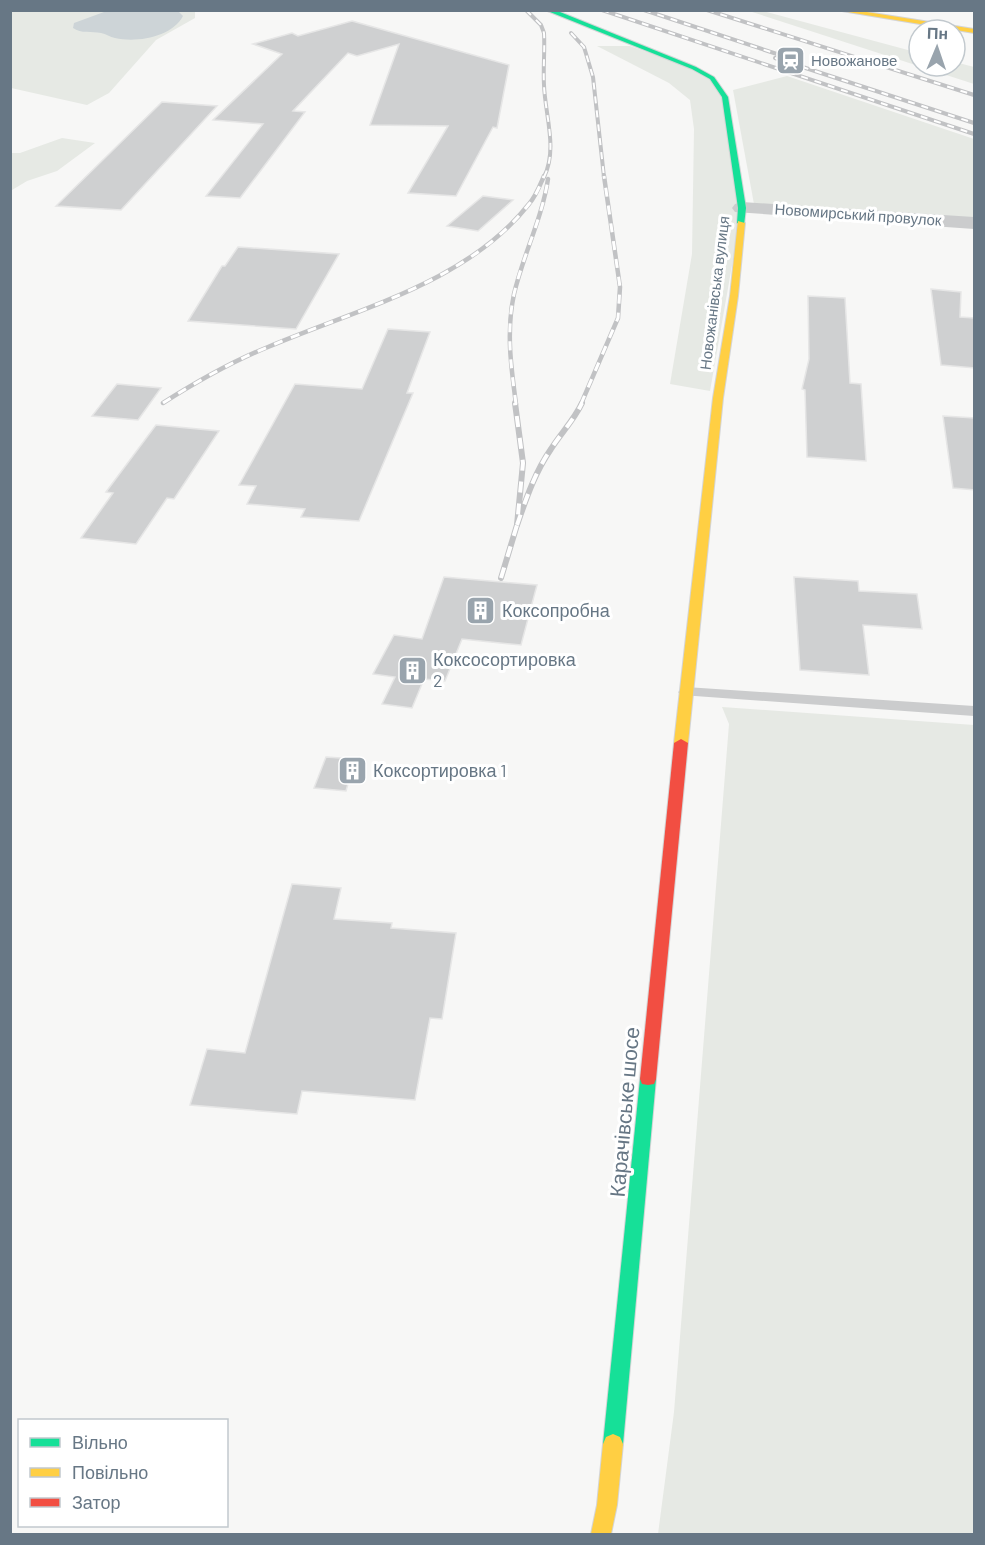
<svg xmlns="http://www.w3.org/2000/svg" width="985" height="1545" viewBox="0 0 985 1545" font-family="Barlow,sans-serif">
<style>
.green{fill:#e6e9e4}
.water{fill:#cdd4d7}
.building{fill:#cfd0d1;stroke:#e6e6e6;stroke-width:1.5}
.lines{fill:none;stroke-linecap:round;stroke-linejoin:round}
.fast-casing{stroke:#d4d5d6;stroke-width:2}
.slow-casing{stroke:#d4d5d6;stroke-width:2}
.jam-casing{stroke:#d4d5d6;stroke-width:2}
.lane{fill:#cbcccd;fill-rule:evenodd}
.street{fill:#cbcccd;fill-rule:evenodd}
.fast{fill:#16e098;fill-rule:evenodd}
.slow{fill:#ffcf43;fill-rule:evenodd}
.jam{fill:#f24e42;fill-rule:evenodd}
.rail-far2-casing{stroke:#c1c2c4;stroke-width:4}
.rail-far1-casing{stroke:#c1c2c4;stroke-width:4.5}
.rail-casing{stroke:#c1c2c4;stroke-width:6}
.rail-far2{stroke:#fff;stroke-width:2;stroke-dasharray:7;stroke-linecap:butt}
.rail-far1{stroke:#fff;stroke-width:3;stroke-dasharray:9;stroke-linecap:butt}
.rail{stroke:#fff;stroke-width:4;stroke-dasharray:11;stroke-linecap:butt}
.labels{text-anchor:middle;stroke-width:6;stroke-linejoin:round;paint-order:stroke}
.far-poi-label{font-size:15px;fill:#677785;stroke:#fff;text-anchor:start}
.far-street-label{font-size:15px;fill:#677785;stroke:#fff}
.poi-label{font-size:18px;fill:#677785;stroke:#fff;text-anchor:start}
.near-street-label{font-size:21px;fill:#677785;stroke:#fff}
</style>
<rect width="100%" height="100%" fill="#f7f7f6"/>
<g class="green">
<path d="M62 10H195V18L156 40 109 93 87 105 11 88 10 11Z"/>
<path d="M749 11H763L919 53V66H955V62L974 67V84Z"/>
<path d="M597 46H630L700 71 720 89 742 208 710 391 670 384 692 254 694 129 690 100 669 83Z"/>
<path d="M787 76 974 139V222L754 204 733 90Z"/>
<path d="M62 138 95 143 57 171 27 181 12 190 11 198V153H20Z"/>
<path d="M722 707 974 725V1534H658L674 1412 729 724Z"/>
</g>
<path class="water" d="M104 12H179L183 16C172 37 137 43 115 38 110 37 106 34 101 33 92 31 81 34 73 28L74 23Z"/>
<g class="building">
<path d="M352 21 509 65 497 128 493 127 456 196 408 193 448 126 370 125 399 44 357 56 348 53 293 111 305 112 240 198 206 196 263 124 213 120 282 54 253 44 292 33 298 36Z"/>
<path d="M162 102 217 106 121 210 56 206Z"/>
<path d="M483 196 513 200 478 231 447 226Z"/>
<path d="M238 247 339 254 296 329 188 321 222 266H225Z"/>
<path d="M931 289 961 292 960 317 975 318V368L941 365Z"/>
<path d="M808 296 845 298 850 383 861 384 866 461 807 457 805 390 802 389 809 359Z"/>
<path d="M388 329 430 332 407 393H413L359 521 301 517 305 509 247 504 256 486 239 485 295 384 362 389Z"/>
<path d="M117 384 161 388 138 420 92 416Z"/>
<path d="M943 416 975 418V490L953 488Z"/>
<path d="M156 425 219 431 174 499 167 498 136 544 81 538 113 493 106 492Z"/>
<path d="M444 577 537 585 521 645 462 639 445 681 424 679 412 708 382 704 395 677 373 674 394 635 422 639Z"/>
<path d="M794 577 858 581 859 591 917 594 922 629 863 625 869 675 800 670Z"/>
<path d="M326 757 355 759 346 791 314 788Z"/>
<path d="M292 884 341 888 334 919 392 923 391 928 456 933 442 1019 430 1018 415 1100 302 1091 297 1114 190 1105 207 1049 245 1053Z"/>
</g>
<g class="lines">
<defs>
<g id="fast">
<path d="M545 10H555L696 67 714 77 728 97 746 208 744 225 737 223 738 208 722 97 710 79 692 69Z"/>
<path d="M648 1073 654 1074 656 1079 623 1444 620 1451 613 1454 606 1451 603 1444 640 1079 642 1074Z"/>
</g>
<g id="slow">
<path d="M836 10H854L974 29V33Z"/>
<path d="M738 221 745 223 738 296 723 398 688 743 681 747 674 743 713 398 730 296Z"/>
<path d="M613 1434 620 1437 623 1444 617 1505 611 1534H591L597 1505 603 1444 606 1437Z"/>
</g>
<path id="jam" d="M681 739 688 743 656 1079 654 1084 648 1085 642 1084 640 1079 674 743Z"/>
</defs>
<use href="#fast" class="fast-casing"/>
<use href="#slow" class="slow-casing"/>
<use href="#jam" class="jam-casing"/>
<path class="lane" d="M686 687 974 706V716L681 695 678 692Z"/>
<path class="street" d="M742 202 974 217V229L735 212 732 208 735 204Z"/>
<use href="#fast" class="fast"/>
<use href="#slow" class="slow"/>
<use href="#jam" class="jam"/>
<defs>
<g id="rail-far2">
<path d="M526 10 541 25 544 33C545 50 543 68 544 85 545 115 558 149 544 177"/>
<path d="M602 10 974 134"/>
<path d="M644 10 783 56"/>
<path d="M707 10 974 95"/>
<path d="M571 33 584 47 593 77 604 177"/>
<path d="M775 58 974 123"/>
</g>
<g id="rail-far1">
<path d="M163 403C196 382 231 362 268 347 357 309 467 283 529 204 536 196 540 185 544 176"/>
<path d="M516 404C511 367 506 331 514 294 523 255 542 219 548 179"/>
<path d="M581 404 618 318 620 287 604 176"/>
</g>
<g id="rail">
<path d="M517 525C526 499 535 472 551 449 561 433 574 420 582 403"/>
<path d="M501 578 517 525 523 463 515 403"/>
</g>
</defs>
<use href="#rail-far2" class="rail-far2-casing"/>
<use href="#rail-far1" class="rail-far1-casing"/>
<use href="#rail" class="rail-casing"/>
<use href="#rail-far2" class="rail-far2"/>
<use href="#rail-far1" class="rail-far1"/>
<use href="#rail" class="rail"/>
</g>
<defs>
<symbol id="station-square" viewBox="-11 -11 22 22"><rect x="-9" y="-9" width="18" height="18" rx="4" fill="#99a4ad" stroke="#fff"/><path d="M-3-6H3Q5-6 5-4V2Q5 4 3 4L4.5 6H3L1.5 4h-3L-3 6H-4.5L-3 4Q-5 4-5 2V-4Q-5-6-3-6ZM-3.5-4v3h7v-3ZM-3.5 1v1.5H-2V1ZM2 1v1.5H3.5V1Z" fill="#fff"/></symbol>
<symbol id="building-square" viewBox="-11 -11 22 22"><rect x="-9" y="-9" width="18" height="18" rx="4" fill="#99a4ad" stroke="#fff"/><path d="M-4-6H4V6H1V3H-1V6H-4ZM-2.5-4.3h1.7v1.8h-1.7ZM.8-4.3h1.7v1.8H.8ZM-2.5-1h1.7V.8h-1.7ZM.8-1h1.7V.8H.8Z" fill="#fff"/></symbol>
</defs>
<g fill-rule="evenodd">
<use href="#station-square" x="774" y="44" width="33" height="33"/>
<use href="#building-square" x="464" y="594" width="33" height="33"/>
<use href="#building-square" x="396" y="654" width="33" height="33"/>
<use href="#building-square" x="336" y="754" width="33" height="33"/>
</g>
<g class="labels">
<g class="far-poi-label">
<text x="811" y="66">Новожанове</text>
</g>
<g class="far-street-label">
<text transform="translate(858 215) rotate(4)" y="5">Новомирський провулок</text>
<text transform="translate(715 293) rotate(-83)" y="5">Новожанівська вулиця</text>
</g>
<g class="poi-label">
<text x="502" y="617">Коксопробна</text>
<text x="433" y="666">Коксосортировка<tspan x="433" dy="21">2</tspan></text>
<text x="373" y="777">Коксортировка 1</text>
</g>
<g class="near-street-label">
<text transform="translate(625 1112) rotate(-85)" y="7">Карачівське шосе</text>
</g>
</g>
<rect width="985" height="1545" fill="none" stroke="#677785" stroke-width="24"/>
<rect x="18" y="1419" width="210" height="108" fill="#ffffff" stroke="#c2c9ce" stroke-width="1.5"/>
<rect x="30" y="1438" width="30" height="9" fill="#16e098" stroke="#c2c9ce" stroke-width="1.5"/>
<text x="72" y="1449" font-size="18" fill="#677785">Вільно</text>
<rect x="30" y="1468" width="30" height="9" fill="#ffcf43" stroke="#c2c9ce" stroke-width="1.5"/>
<text x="72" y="1479" font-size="18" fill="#677785">Повільно</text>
<rect x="30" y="1498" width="30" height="9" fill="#f24e42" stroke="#c2c9ce" stroke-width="1.5"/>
<text x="72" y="1509" font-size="18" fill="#677785">Затор</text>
<g transform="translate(937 48) rotate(2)"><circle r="28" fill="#ffffff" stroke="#c2c9ce" stroke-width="1.5"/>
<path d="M0-4.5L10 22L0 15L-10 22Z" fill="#99a4ad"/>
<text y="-9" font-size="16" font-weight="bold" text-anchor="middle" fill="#677785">Пн</text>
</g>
</svg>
